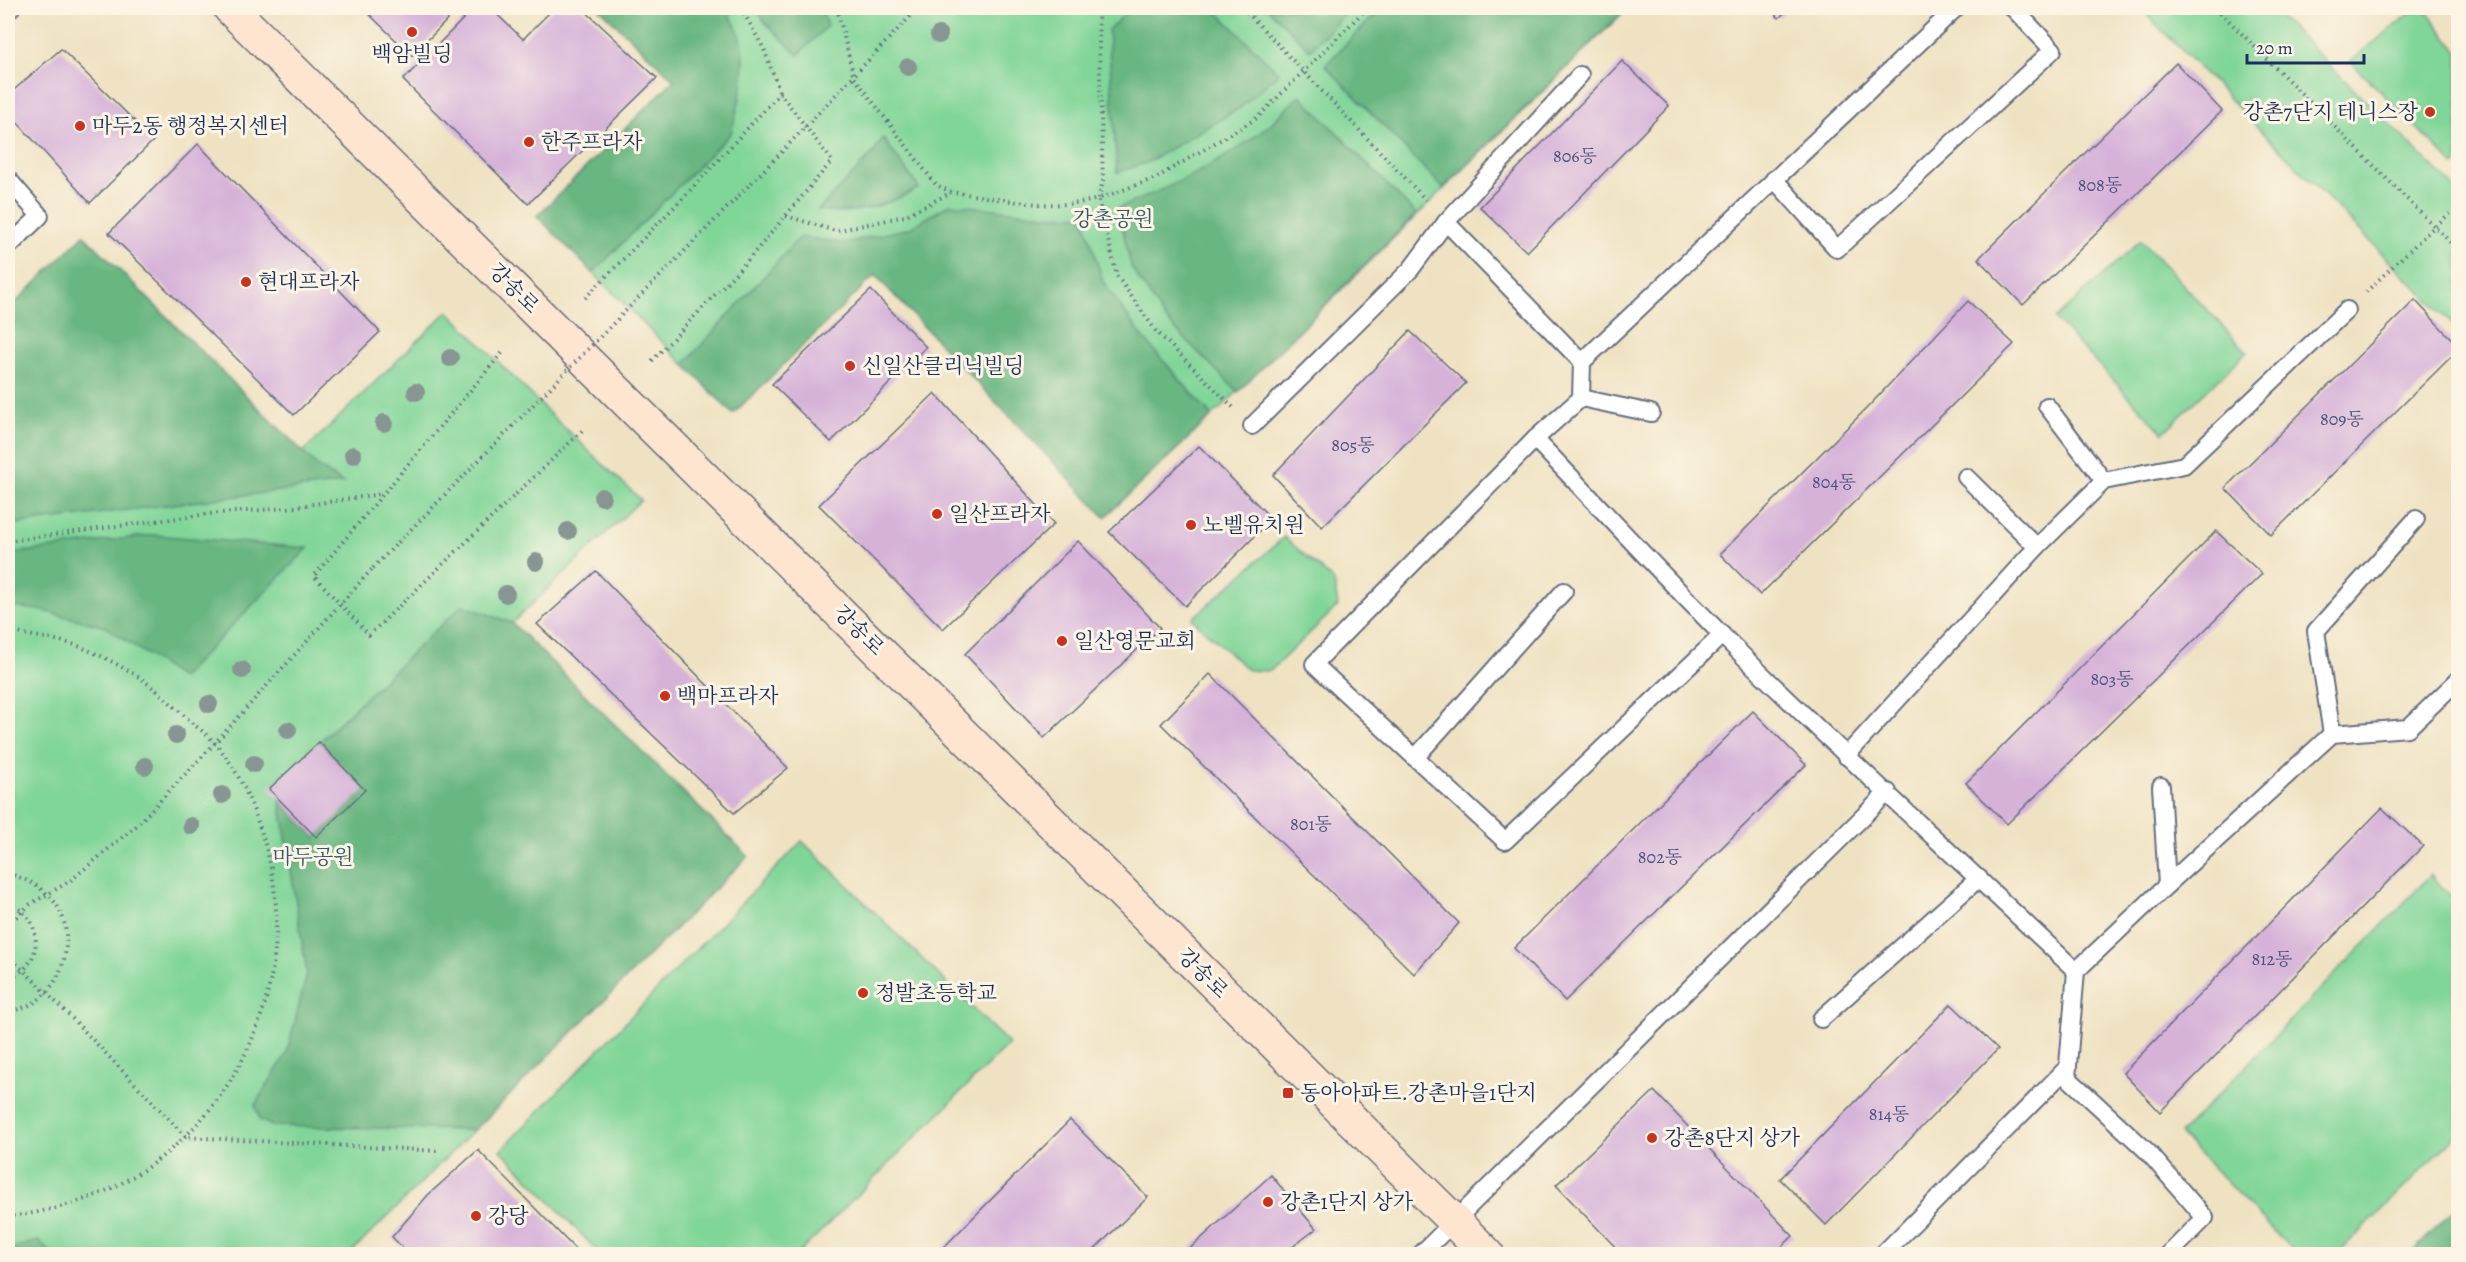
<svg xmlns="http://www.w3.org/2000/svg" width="2466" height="1262" viewBox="0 0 2466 1262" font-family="Alegreya,'Noto Serif KR',serif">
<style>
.green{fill:#80d598;stroke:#4e827b;stroke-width:1.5}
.forest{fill:#68b680;stroke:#42726f;stroke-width:1.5}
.building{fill:#d6b2d9}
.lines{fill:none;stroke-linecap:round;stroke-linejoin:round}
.service-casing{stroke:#656e81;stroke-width:20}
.secondary-casing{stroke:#656e81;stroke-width:36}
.path{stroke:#656e81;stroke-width:4;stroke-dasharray:1.5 4.5;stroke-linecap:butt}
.service{stroke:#fff;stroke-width:16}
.secondary{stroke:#fde5d0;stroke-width:33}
.path-bridge{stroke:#656e81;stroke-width:4;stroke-dasharray:1.5 4.5;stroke-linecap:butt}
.tree{fill:#889693}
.poi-dot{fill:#c8321e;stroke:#fcf5e5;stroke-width:2}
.labels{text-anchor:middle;stroke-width:6;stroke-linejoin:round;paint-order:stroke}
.number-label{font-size:18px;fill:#4a507d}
.poi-label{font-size:21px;fill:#1b2f5e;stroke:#fcf5e5;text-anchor:start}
.park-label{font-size:21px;fill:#34586c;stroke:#fcf5e5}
.street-label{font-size:21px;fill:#1b2f5e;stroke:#fcf5e5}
</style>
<rect width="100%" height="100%" fill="#fcf5e5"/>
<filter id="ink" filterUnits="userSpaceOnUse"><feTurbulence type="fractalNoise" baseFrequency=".0167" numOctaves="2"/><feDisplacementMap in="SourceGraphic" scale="12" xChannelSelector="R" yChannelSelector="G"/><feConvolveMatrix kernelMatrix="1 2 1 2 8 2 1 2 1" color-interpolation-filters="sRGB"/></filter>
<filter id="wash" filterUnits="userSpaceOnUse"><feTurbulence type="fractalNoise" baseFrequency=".008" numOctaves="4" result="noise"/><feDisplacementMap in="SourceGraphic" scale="24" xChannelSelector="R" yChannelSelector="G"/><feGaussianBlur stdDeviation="1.35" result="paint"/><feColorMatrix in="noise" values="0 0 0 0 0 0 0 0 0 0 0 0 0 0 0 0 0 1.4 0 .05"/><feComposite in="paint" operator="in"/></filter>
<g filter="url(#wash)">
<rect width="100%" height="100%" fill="#efe2c2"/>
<g class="green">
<path d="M599 8H1628L1227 402 1105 517 875 275 733 414 537 216 674 80Z"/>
<path d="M2140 8H2271L2458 191V330Z"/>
<path d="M2417 8H2424L2458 52V163L2455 166 2350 61Z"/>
<path d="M84 235 303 452 448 311 553 417 641 500 512 623 748 856 350 1254H8V310Z"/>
<path d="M2141 240 2247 352 2163 433 2055 319Z"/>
<path d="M1284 537 1334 581 1338 606 1270 671 1248 670 1192 619Z"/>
<path d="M802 841 1009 1044 798 1254H600L501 1150Z"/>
<path d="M2431 875 2458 904V1134L2338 1254H2296L2180 1134Z"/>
</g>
<g class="forest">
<path d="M599 8H726C730 17 738 28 741 38 749 67 739 104 731 133L593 273 537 216 674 80Z"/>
<path d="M756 8H821L827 26 798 55 763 20Z"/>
<path d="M1131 8H1213L1279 73 1240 108 1148 162 1117 173 1108 30Z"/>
<path d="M1267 8H1351L1310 50Z"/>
<path d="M1382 8H1627L1443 188 1325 65Z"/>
<path d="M1300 95 1416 214 1238 392 1166 320 1131 267 1118 208C1170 188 1223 163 1267 127 1279 117 1289 105 1300 95Z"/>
<path d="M883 138 919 188C888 205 853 216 818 210L873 153Z"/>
<path d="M950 204 1054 216 1083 215 1103 282 1145 340 1212 416 1105 517 875 275 733 414 684 364 800 237 845 243 910 228Z"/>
<path d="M84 235 317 466 343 483 8 525V310Z"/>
<path d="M153 535 308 548 181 678 106 627 40 610 8 606V554Z"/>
<path d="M462 605 512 623 748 856 475 1130 272 1126 260 1120 255 1105 287 1053 307 974 280 800 316 837 364 790 319 742Z"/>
<path d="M2458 1206V1254H2409Z"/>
<path d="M38 1241 53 1254H8V1249Z"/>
</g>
<g id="blocks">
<g class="building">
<path d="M363 8H459L412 56Z"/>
<path d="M474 8H490L523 39 554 8H582L657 78 528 204 403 80Z"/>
<path d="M1768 8H1789L1779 18Z"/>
<path d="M61 49 154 140 90 203 8 112V95Z"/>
<path d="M1622 61 1669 106 1527 252 1480 207Z"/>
<path d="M2176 63 2222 111 2023 305 1978 259Z"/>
<path d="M198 144 380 332 294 415 109 233Z"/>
<path d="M871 290 926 347 831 442 772 384Z"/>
<path d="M2415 300 2458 346V350L2271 535 2225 488Z"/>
<path d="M1968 301 2014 344 1760 595 1720 554 1866 409Z"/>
<path d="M1410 331 1466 383 1322 527 1273 475Z"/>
<path d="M935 393 1054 524 943 629 819 505Z"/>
<path d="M1199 446 1272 519 1185 606 1109 532Z"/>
<path d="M2216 531 2262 574 2007 824 1966 783Z"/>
<path d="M1078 541 1160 628 1044 738 965 654Z"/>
<path d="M596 571 788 768 734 813 537 624Z"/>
<path d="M1210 674 1459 923 1414 974 1161 724Z"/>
<path d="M1753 711 1806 765 1565 1001 1514 948Z"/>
<path d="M319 742 365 790 316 837 269 789Z"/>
<path d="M2382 808 2423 846 2160 1112 2123 1073Z"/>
<path d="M1951 1004 1998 1049 1826 1225 1780 1179Z"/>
<path d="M1654 1091 1793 1236 1774 1254H1622L1556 1185Z"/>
<path d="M1070 1120 1148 1197 1090 1254H937Z"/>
<path d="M478 1150 580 1254H409L392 1237 428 1195Z"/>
<path d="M1271 1175 1316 1229 1283 1254H1184Z"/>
</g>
</g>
</g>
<g filter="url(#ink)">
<use href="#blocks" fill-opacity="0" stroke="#656e81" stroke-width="1.5"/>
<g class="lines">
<defs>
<g id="service">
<path d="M8 11 11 8"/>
<path d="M8 179 40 216 8 247"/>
<path d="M1774 179 1837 249 2053 50 2013 8"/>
<path d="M1446 222 1580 75"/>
<path d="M1582 362 1956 8"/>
<path d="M1581 398 1651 413"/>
<path d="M2047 406 2104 481"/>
<path d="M1252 426 1411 269 1446 222 1582 362 1581 398 1535 439 1314 664 1505 841 1722 635"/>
<path d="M1535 439C1598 505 1659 572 1723 636 1838 751 1959 859 2076 971"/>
<path d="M1966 477 2037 547"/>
<path d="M2332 734 2316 631 2416 519"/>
<path d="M1846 756 2037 547 2104 481 2184 465 2347 310"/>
<path d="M1415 758 1564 591"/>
<path d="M2161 786 2167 885"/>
<path d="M1821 1019 1979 878"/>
<path d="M1421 1254 1888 792"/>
<path d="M1883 1254 2068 1067"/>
<path d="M2169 1254 2205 1218 2148 1152 2067 1077 2076 971 2167 885 2332 734 2408 728 2458 680"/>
</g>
<path id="secondary" d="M230 8 1487 1254"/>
</defs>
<use href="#service" class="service-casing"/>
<use href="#secondary" class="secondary-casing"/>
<g class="path">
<path d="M741 8 764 49 780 93"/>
<path d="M837 8 854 77 936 185 951 192C999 198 1050 212 1098 199L1103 182 1098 8"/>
<path d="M1243 8 1426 200"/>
<path d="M2216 8 2458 250"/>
<path d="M773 161 918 8"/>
<path d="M786 216 836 231 905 216 950 193"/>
<path d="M2366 292 2435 226 2458 207"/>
<path d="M585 298 684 197 780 93 832 161 749 259 649 364"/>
<path d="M502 353 314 576 369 635 583 430"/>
<path d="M1233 407 1156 331 1117 276 1098 199 1156 178 1257 118 1367 8"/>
<path d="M8 541 208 514 287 508 381 494"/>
<path d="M8 631C30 636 62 639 83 648 103 656 129 670 147 683 161 693 174 707 188 719 196 727 207 734 215 743 239 770 255 809 265 844 304 976 239 1123 116 1186 82 1203 45 1212 8 1217"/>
<path d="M8 874C31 879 58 896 64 922 74 961 50 1008 8 1011"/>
<path d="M8 904C45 914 45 968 8 978"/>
<path d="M8 926 29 905 70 881 136 826 215 743 373 568"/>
<path d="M8 955 68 1014 186 1137 440 1151"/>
</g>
<use href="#service" class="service"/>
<use href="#secondary" class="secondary"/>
<path class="path-bridge" d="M373 568 773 161"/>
</g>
<g class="tree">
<circle cx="939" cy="35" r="9"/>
<circle cx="908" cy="67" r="9"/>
<circle cx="450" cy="358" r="9"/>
<circle cx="416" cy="392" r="9"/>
<circle cx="384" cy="423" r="9"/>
<circle cx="353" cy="455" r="9"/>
<circle cx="602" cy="497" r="9"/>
<circle cx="568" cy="531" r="9"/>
<circle cx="536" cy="562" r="9"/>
<circle cx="506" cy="594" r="9"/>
<circle cx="242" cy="670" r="9"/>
<circle cx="209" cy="704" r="9"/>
<circle cx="288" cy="730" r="9"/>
<circle cx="176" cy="735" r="9"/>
<circle cx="254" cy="764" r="9"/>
<circle cx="145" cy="766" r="9"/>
<circle cx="222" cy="795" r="9"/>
<circle cx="191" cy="826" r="9"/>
</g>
</g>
<g class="poi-dot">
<circle cx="412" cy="32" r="6"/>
<circle cx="2430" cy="112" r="6"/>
<circle cx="80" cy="126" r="6"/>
<circle cx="529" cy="142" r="6"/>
<circle cx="246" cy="282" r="6"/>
<circle cx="850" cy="366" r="6"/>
<circle cx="937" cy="514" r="6"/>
<circle cx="1191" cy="525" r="6"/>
<circle cx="1062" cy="641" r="6"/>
<circle cx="665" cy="696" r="6"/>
<circle cx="863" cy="993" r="6"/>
<rect x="1282" y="1087" width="12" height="12" rx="3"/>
<circle cx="1652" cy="1138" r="6"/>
<circle cx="1268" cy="1202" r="6"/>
<circle cx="476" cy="1216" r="6"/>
</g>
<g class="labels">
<g class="number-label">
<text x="1575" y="162">806동</text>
<text x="2100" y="191">808동</text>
<text x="2342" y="425">809동</text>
<text x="1353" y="451">805동</text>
<text x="1834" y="488">804동</text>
<text x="2112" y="685">803동</text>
<text x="1311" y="830">801동</text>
<text x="1660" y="863">802동</text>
<text x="2272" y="965">812동</text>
<text x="1889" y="1120">814동</text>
</g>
<g class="poi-label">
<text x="412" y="61" text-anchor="middle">백암빌딩</text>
<text x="2418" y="119" text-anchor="end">강촌7단지 테니스장</text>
<text x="92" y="133">마두2동 행정복지센터</text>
<text x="541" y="149">한주프라자</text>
<text x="258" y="289">현대프라자</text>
<text x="862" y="373">신일산클리닉빌딩</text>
<text x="949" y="521">일산프라자</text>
<text x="1203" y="532">노벨유치원</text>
<text x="1074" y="648">일산영문교회</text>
<text x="677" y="703">백마프라자</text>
<text x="875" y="1000">정발초등학교</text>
<text x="1300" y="1100">동아아파트.강촌마을1단지</text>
<text x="1664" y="1145">강촌8단지 상가</text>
<text x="1280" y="1209">강촌1단지 상가</text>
<text x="488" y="1223">강당</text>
</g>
<g class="park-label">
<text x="1113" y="226">강촌공원</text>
<text x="313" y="864">마두공원</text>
</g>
<g class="street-label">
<text transform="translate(514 288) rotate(45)" y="7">강송로</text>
<text transform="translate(859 630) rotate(45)" y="7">강송로</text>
<text transform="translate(1203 973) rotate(45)" y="7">강송로</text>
</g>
</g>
<rect width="2466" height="1262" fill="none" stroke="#fcf5e5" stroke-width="30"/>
<path d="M2247 54v9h117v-9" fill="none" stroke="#1b2f5e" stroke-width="3"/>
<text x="2256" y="54" font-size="18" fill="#1b2f5e" stroke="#fcf5e5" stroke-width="4.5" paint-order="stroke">20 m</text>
</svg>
